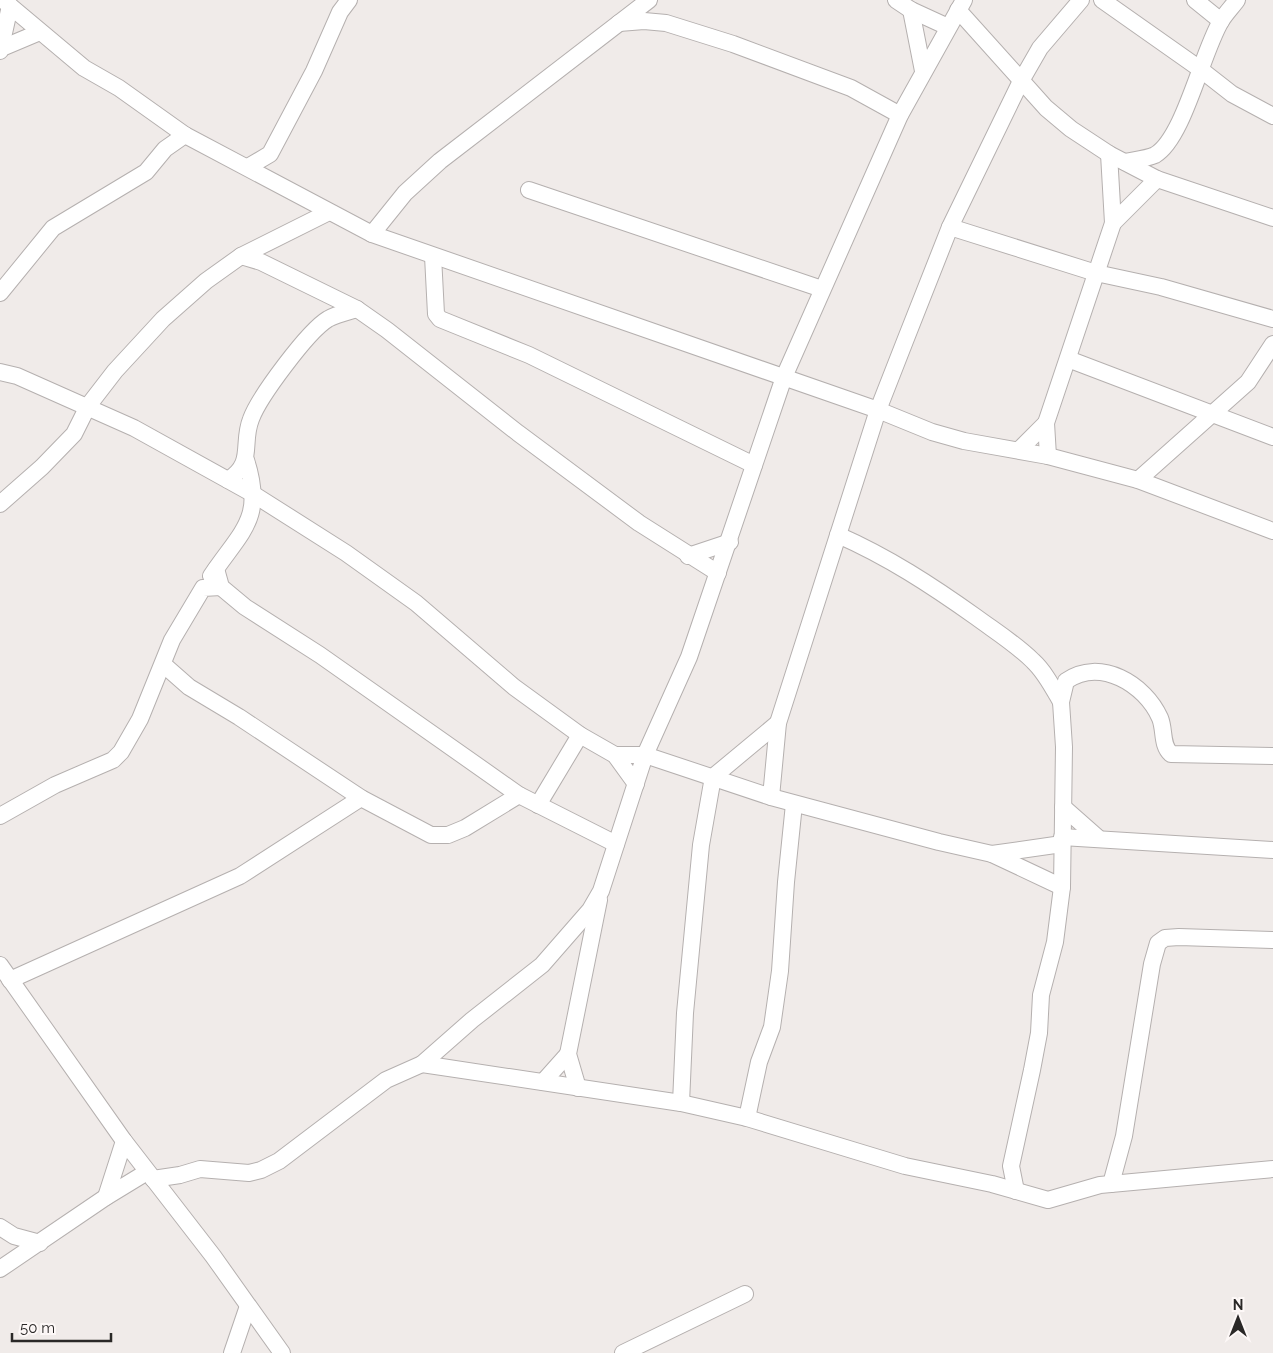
<svg xmlns="http://www.w3.org/2000/svg" width="1273" height="1353" viewBox="0 0 1273 1353" font-family="Raleway,sans-serif">
<style>
.lines{fill:none;stroke-linecap:round;stroke-linejoin:round}
.minor-casing{stroke:#b5b0af;stroke-width:18}
.minor{stroke:#fff;stroke-width:16}
</style>
<rect width="100%" height="100%" fill="#f0ebe9"/>
<g class="lines">
<defs>
<g id="minor">
<path d="M3 0 84 68 119 88 185 135 372 234 878 410 932 432 964 441 1048 456 1138 480 1273 531"/>
<path d="M896 0 911 10 948 27"/>
<path d="M1102 0 1200 69 1232 94 1273 116"/>
<path d="M1195 0 1221 21"/>
<path d="M911 10 923 71"/>
<path d="M958 10 1046 108 1071 129 1109 154 1157 179 1273 218"/>
<path d="M619 23 644 21 666 23 733 44 851 88 900 115"/>
<path d="M2 48 40 32"/>
<path d="M0 51 10 6"/>
<path d="M1125 162C1134 160 1146 159 1155 155 1184 138 1202 52 1221 21 1225 14 1232 7 1237 0"/>
<path d="M248 167 270 154 314 71 340 12 349 0"/>
<path d="M529 190 822 289"/>
<path d="M1113 223 1157 179"/>
<path d="M950 227 1096 273 1161 287 1273 319"/>
<path d="M372 234 405 193 440 161 649 0"/>
<path d="M241 256 261 262 357 309 387 330 518 433 639 523 718 573"/>
<path d="M433 256 436 314 440 319 529 355 754 465"/>
<path d="M0 293 53 228 146 172 165 149 185 135"/>
<path d="M1068 359 1273 437"/>
<path d="M0 372 17 376 134 428 253 494 346 553 416 603 514 687 580 735 615 755 636 784"/>
<path d="M1020 449 1046 423"/>
<path d="M1048 456 1046 423 1113 223 1109 154"/>
<path d="M228 480C255 463 241 444 251 419 259 397 308 331 328 319 337 314 347 312 357 309"/>
<path d="M1138 480 1248 382 1273 344"/>
<path d="M0 504 42 467 74 434 88 406 115 371 163 319 206 281 241 256 329 212"/>
<path d="M838 535C888 557 931 585 976 617 995 631 1016 644 1033 661 1045 672 1053 688 1061 702"/>
<path d="M688 556 730 542"/>
<path d="M216 569 221 587 245 607 320 655 519 795 616 844"/>
<path d="M211 576C241 531 265 519 246 460"/>
<path d="M164 665 189 687 239 717 361 798 431 835H448L465 828 519 795"/>
<path d="M615 755H645L771 797 939 842 992 854 1062 887"/>
<path d="M771 797 778 723 878 410 905 341 950 227 1021 81 1040 48 1081 0"/>
<path d="M538 805 580 735"/>
<path d="M1063 807 1097 837"/>
<path d="M0 816 55 785 113 760 121 752 140 719 172 640 203 588 221 587"/>
<path d="M1062 837 1273 850"/>
<path d="M992 854 1062 844"/>
<path d="M0 965 124 1141 213 1256 282 1353"/>
<path d="M10 980 240 876 361 798"/>
<path d="M422 1064 681 1103 747 1118 905 1166 992 1184 1048 1200 1100 1185 1273 1169"/>
<path d="M543 1082 568 1054"/>
<path d="M578 1088 568 1054 599 900"/>
<path d="M681 1103 685 1013 701 845 713 777 778 723"/>
<path d="M747 1118 759 1062 772 1027 780 971 786 882 794 804"/>
<path d="M153 1179 180 1175 200 1169 249 1173 261 1170 279 1161 386 1080 422 1064 472 1020 542 965 590 910 601 891 645 755 689 657 784 377 900 115 964 0"/>
<path d="M1111 1184 1124 1136 1152 964 1158 943 1165 938 1179 937 1273 940"/>
<path d="M1016 1191 1011 1166 1032 1070 1039 1033 1041 995 1055 942 1062 887 1064 747 1061 702 1066 681C1100 657 1145 684 1160 718 1165 730 1161 745 1171 754L1273 756"/>
<path d="M106 1197 124 1141"/>
<path d="M0 1227 14 1236 40 1243"/>
<path d="M0 1269 106 1197 147 1172"/>
<path d="M232 1353 248 1306"/>
<path d="M623 1353 745 1294"/>
</g>
</defs>
<use href="#minor" class="minor-casing"/>
<use href="#minor" class="minor"/>
</g>
<g transform="translate(1238 1318)" stroke="#fdf8f7" stroke-width="4" paint-order="stroke">
<path d="M0-4L9 19L0 12L-9 19Z" fill="#2a2827"/>
<text y="-8" font-size="14" font-weight="bold" text-anchor="middle" fill="#2a2827">N</text>
</g>
<path d="M12 1333v8h99v-8" fill="none" stroke="#2a2827" stroke-width="2.5"/>
<text x="20" y="1333" font-size="15" fill="#2a2827" stroke="#fdf8f7" stroke-width="4" paint-order="stroke">50 m</text>
</svg>
